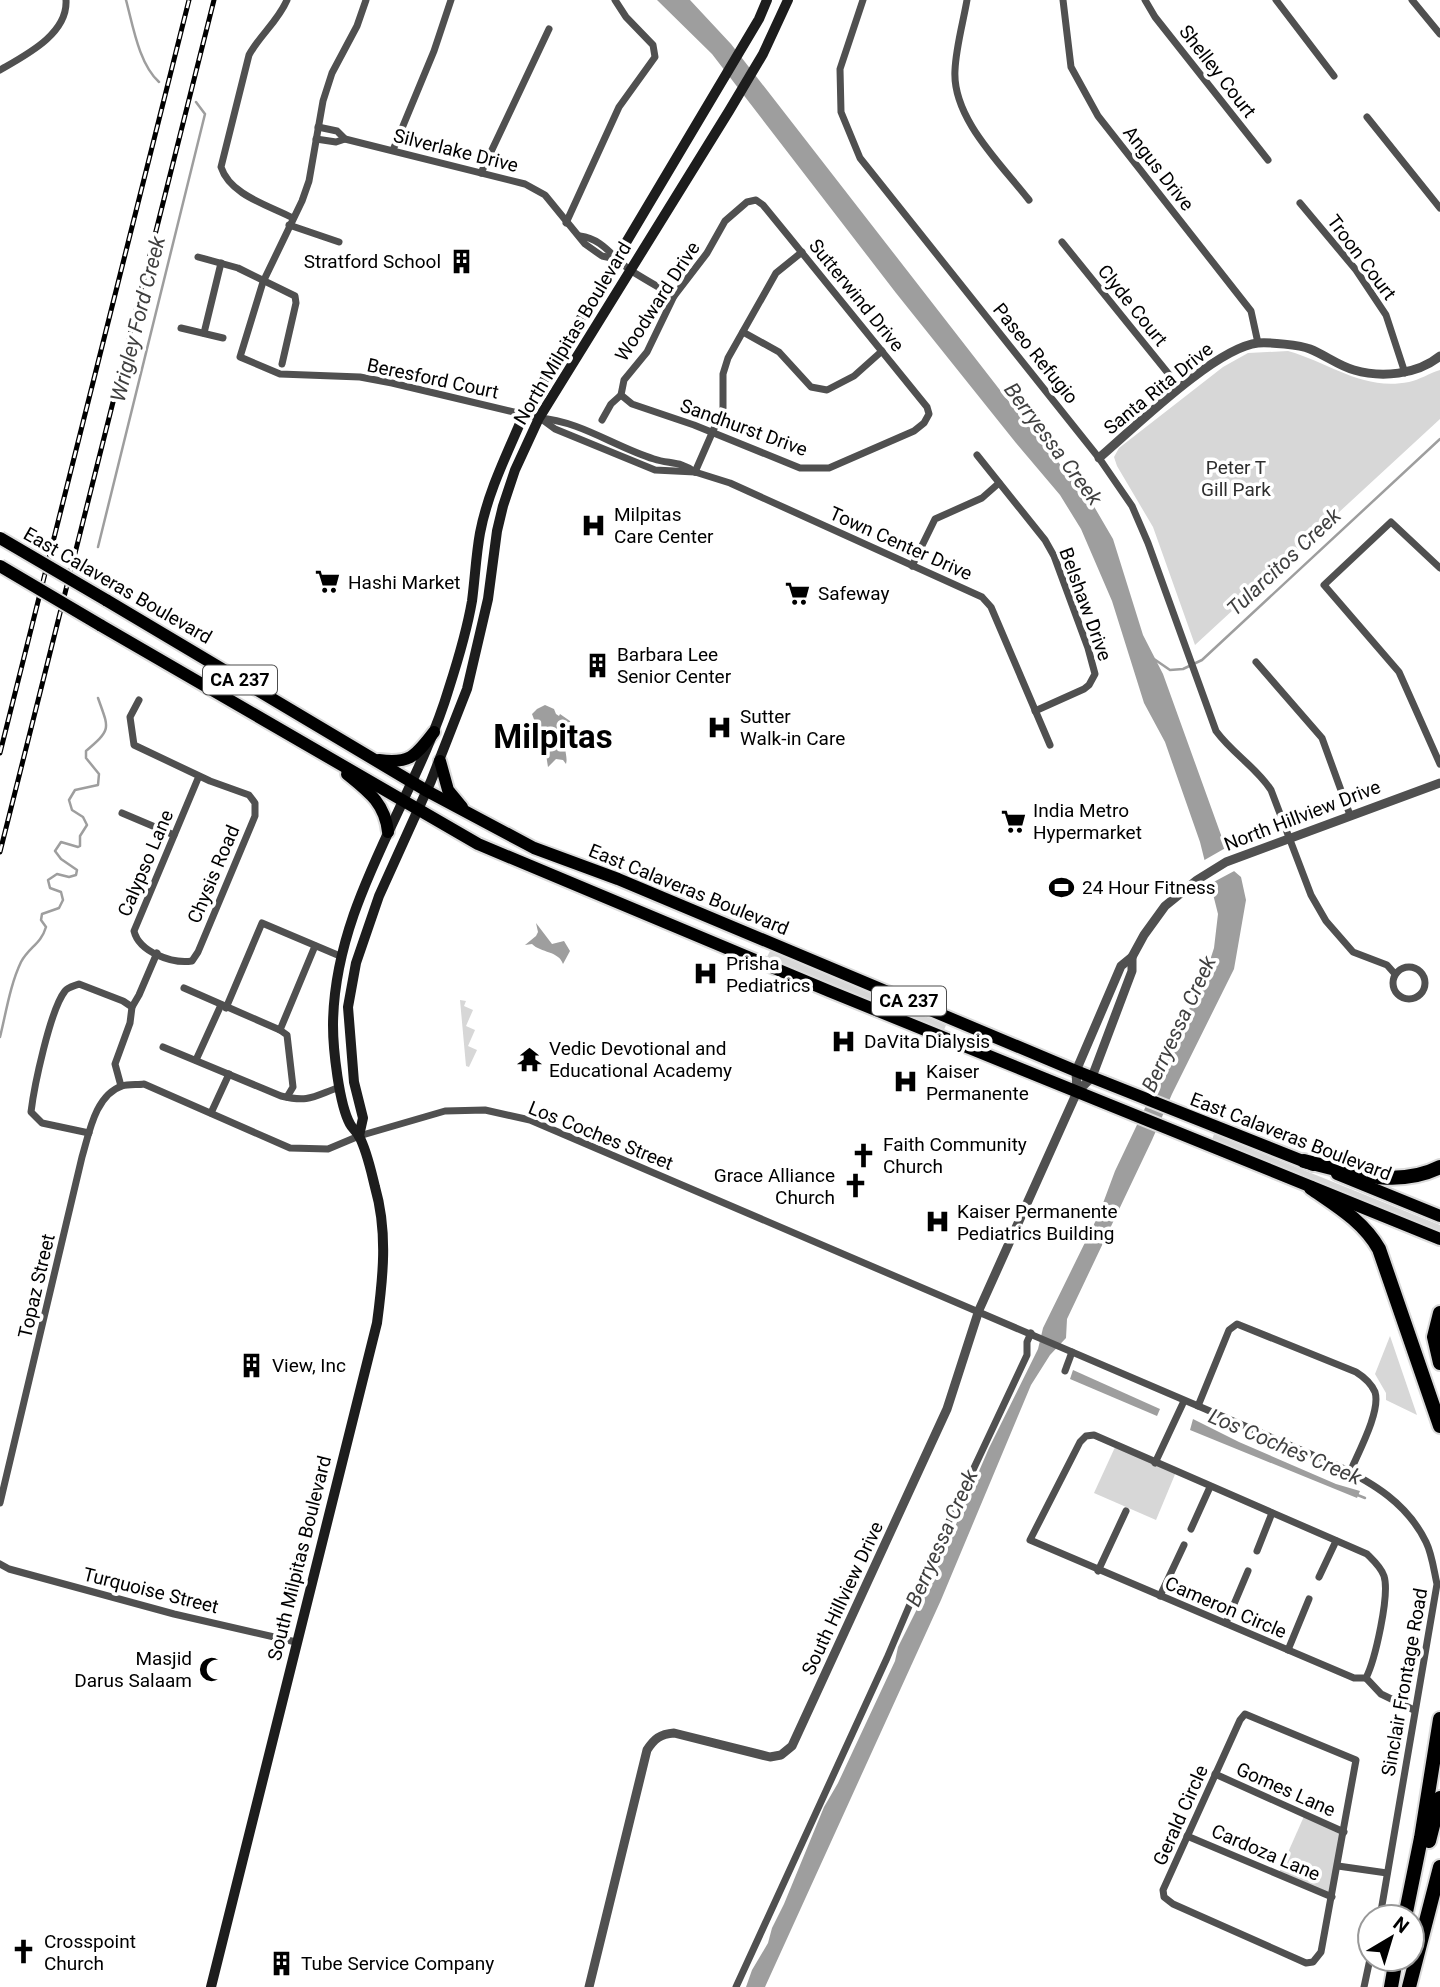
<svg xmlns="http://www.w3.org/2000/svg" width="1440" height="1987" viewBox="0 0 1440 1987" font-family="Roboto,sans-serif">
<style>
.green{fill:#d7d7d7}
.water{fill:#9e9e9e}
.pier{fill:#fff}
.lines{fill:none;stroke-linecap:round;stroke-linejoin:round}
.stream{stroke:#9e9e9e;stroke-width:2.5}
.trunk-casing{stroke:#dbdbdb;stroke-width:16}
.motorway-casing{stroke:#dbdbdb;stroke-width:18}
.minor{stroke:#505050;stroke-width:7}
.tertiary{stroke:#505050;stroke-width:9}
.secondary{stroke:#1d1d1d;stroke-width:10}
.trunk{stroke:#000;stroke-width:12}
.motorway{stroke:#000;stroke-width:14}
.rail-casing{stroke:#000;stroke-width:5}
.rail{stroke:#fff;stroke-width:2.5;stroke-dasharray:8;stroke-linecap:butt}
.trunk-bridge-casing{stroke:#dbdbdb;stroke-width:16;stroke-linecap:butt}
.trunk-bridge{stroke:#000;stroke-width:12}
.labels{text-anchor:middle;stroke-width:7;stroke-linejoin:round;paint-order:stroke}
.shield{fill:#fff;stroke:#4c4c4c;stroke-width:2}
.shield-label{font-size:18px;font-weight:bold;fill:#000}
.street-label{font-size:19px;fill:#000;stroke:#fff}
.poi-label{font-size:19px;fill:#000;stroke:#fff;text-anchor:start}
.park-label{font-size:19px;fill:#2e2e2e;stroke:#fff}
.water-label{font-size:21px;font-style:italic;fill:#3f3f3f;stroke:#fff}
.town-label{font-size:33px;font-weight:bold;fill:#000;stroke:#fff}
</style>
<rect width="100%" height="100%" fill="#fff"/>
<g class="green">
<path d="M1288 351C1331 363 1362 391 1409 382 1419 380 1430 373 1440 370V419L1195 645 1153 527 1117 466 1114 457 1119 448 1223 367 1248 353Z"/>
<path d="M770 951 946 1025 944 1030 767 957Z"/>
<path d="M460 1000 466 1001 464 1006 473 1010 466 1026 475 1030 468 1046 477 1050 469 1067 466 1066Z"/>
<path d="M1214 1134 1440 1225V1231L1212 1140Z"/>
<path d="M1390 1336 1417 1415 1386 1400V1393L1375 1374Z"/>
<path d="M1116 1445 1176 1472 1156 1520 1094 1493Z"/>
<path d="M1305 1814 1344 1832 1332 1897 1278 1875Z"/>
</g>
<g class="water">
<path d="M657 0H690L731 44 1021 417 1092 503 1113 539 1143 635 1163 674 1234 871 1241 877 1246 900 1234 969 1172 1094 1152 1140 1067 1319 1066 1338 1050 1355 1031 1385 941 1600 765 1987H746L752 1970 768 1943 772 1928 784 1904 824 1807 838 1783 895 1661 898 1647 935 1573 989 1448 1038 1349 1043 1328 1099 1214 1115 1171 1155 1087 1159 1065 1202 985 1214 948 1218 914 1200 842 1165 742 1144 703 1112 601 1081 529 1060 495 1016 443 896 293 712 54Z"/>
<path d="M545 705 554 709 556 714 559 716 560 714 570 721C573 732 568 735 566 745 564 752 568 757 566 764L563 760 556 759 548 767 545 748 533 728 535 726 539 729 541 728V725L535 722 532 714 537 709Z"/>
<path d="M536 923 552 944 564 941 570 951 563 964C559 951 541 953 532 944L525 945 536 936 538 932Z"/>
<path d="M1073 1370 1160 1409 1157 1416 1070 1379Z"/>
<path d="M1193 1419 1239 1442 1336 1484 1360 1491 1357 1498 1190 1430Z"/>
</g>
<path class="pier" d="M1229 846 1238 869 1208 885 1201 862Z"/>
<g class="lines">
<g class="stream">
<path d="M126 0C133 26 139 64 159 82"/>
<path d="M98 547 205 114 196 102"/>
<path d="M1154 659 1170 670 1183 669 1202 660 1440 439"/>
<path d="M0 1037C6 1013 10 985 21 962 29 947 41 944 46 927L41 920 42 914 59 908 63 900 61 892 50 888 48 880 57 874 69 877 76 875 77 870 61 859 55 851 61 842 78 847 80 846V836L87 825 83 817 72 810 69 800 75 790 98 785 99 774 86 758V751C112 729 109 729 98 698"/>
<path d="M1355 1494 1365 1498"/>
</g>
<defs>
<g id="trunk">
<path d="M106 600 427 791 534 848 618 879 1076 1071 1313 1165"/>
<path d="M100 625 478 844 829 991 1440 1239"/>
<path d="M379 760C411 764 415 756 434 732"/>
<path d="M440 761 448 790 462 807"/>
<path d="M347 774C368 791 385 803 388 832"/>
<path d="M1337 1174 1440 1216"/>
</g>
<g id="motorway">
<path d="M1304 1161C1348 1172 1397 1189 1440 1167"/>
<path d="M1311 1188C1337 1206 1363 1221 1379 1249L1440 1426"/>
<path d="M1440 1313 1434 1337 1440 1363"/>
<path d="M1429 1841 1440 1798"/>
<path d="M1405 1917 1421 1838 1440 1719"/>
<path d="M1391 1987 1396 1959"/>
<path d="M1409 1987 1440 1867"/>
</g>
</defs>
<use href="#trunk" class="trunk-casing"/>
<use href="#motorway" class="motorway-casing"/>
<g class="minor">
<path d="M287 0C278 21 260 35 249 55L221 167C230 195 268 205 293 218"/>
<path d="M366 0 357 26 332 73 323 101 309 181 302 201 263 282 240 357 280 374 360 377 392 383 539 418C580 421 615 447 654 459 669 464 681 461 695 472"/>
<path d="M863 0 840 69 841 112 860 158 1099 458 1132 506 1148 543 1216 731C1233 754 1256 767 1271 790L1311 895 1326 921 1353 952 1387 965 1395 974"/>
<path d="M967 0C963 23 956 47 955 70 952 118 1001 164 1029 200"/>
<path d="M1063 0 1071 67 1098 116 1251 311 1258 343"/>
<path d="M1145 0 1155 17 1268 160"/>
<path d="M1276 0 1334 76"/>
<path d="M1412 0 1440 34"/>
<path d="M0 70C26 55 68 34 66 0"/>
<path d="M1367 117 1440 208"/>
<path d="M318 127 337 131 345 139 525 184 545 195 585 244 602 256 616 259"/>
<path d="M316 139 336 142 345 139"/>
<path d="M393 150 434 51 451 0"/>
<path d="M481 173 549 29"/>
<path d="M756 200 763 205 790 238 927 407 929 414 924 423 914 431 829 468H800L694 425 632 404 621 395 624 380 647 352 674 296 707 253 725 221 747 202Z"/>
<path d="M1300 203 1356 270 1386 315 1405 373"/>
<path d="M566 223 619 107 655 57 653 45 626 17 615 0"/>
<path d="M289 225 339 242"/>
<path d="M580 236C603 239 612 257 630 270 644 279 660 288 674 296"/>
<path d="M1062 242 1180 388"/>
<path d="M198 257 238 268 295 296 296 303 282 364"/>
<path d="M181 328 223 338"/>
<path d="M743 332 779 352 811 387 827 390 854 376 882 351"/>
<path d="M204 333 221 263"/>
<path d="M540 418 555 429 655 470 695 472 730 483 982 597 991 607 1050 745"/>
<path d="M602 420 611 404 621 395"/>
<path d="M977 455 1045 540 1054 556 1088 648 1095 674 1089 685 1084 689 1035 711"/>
<path d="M695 472 723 408V374L728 358 776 273 802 252"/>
<path d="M912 566 935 519 982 498 999 483"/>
<path d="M1440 568 1391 522 1324 585 1399 672 1440 764"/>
<path d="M1256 662 1322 738 1350 815"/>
<path d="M139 700 130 717 134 745 210 781 249 795 255 803V816L198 952 192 961C172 964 139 952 134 931L199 776"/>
<path d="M122 813 174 835"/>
<circle cx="1409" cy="983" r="16"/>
<path d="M184 988 280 1030 287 1035 293 1087 287 1097"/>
<path d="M226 1008 262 923 340 956"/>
<path d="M280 1030 315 946"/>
<path d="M163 1047 281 1096C310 1103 314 1096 340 1087"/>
<path d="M196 1060 221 1005"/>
<path d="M121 1086 115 1064 130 1023 132 1007 139 995 157 953"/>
<path d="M211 1113 229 1074"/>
<path d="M89 1133 42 1123 31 1112C34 1087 50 1010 65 991 68 987 74 986 79 984L123 1001 132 1007"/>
<path d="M1065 1371 1072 1352"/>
<path d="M1198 1406 1229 1330 1237 1324 1356 1372C1364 1377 1371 1383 1375 1392 1381 1411 1358 1453 1350 1472"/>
<path d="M1094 1435 1367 1554C1373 1560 1381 1567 1384 1576 1390 1595 1375 1660 1366 1678H1354L1030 1540 1080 1442 1086 1436Z"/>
<path d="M1155 1463 1184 1401"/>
<path d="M0 1503 82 1157C89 1134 95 1095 122 1086 128 1084 138 1085 144 1084L290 1148 328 1149 359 1136 445 1111 485 1110 530 1120 1336 1465C1373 1483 1407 1503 1426 1542 1432 1554 1434 1571 1437 1584L1380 1917"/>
<path d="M1191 1529 1210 1487"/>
<path d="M1257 1551 1272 1513"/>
<path d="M0 1564 9 1569 174 1614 296 1642"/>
<path d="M1098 1571 1126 1511"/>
<path d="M1319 1577 1336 1541"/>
<path d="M1160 1596 1184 1545"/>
<path d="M1226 1623 1248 1571"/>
<path d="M1288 1650 1309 1599"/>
<path d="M1366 1678 1381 1694 1414 1710"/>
<path d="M1245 1714 1356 1760 1321 1952 1313 1962 1306 1963 1173 1904 1164 1897 1163 1890 1240 1720Z"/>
<path d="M1215 1774 1344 1832"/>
<path d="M1187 1836 1332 1897"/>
<path d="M1338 1866 1387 1873"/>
<path d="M736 1987 887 1658 910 1604 1027 1355V1342L1031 1333"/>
<path d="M1364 1987 1370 1959"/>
</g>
<g class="tertiary">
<path d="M1099 458C1133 429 1216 347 1258 343 1269 342 1300 345 1310 349 1325 355 1339 366 1354 370 1381 378 1417 375 1440 356"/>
<path d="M1077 1092 1076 1071 1121 966 1132 957 1144 935 1165 906 1197 880 1226 862 1440 783"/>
<path d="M589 1987 647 1750C654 1739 660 1734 674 1733L770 1757 781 1755 792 1746 947 1409 979 1310 1077 1092 1092 1077 1132 971V957"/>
</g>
<g class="secondary">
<path d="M359 1136 363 1118 354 1082 348 1007 356 963 379 896 431 781 467 689 488 599 497 531 503 506 515 470 539 418 729 111 763 54 788 0"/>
<path d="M211 1987 377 1323C383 1278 388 1232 375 1187 371 1171 367 1151 359 1136 357 1132 352 1128 350 1124 339 1104 333 1049 333 1025 334 902 415 802 449 688 458 660 467 630 472 601 475 578 476 555 480 533 488 491 508 452 524 414L759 19 767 0"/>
</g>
<use href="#trunk" class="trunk"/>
<use href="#motorway" class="motorway"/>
<defs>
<g id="rail">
<path d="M0 753 189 0"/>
<path d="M0 852 214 0"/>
</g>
</defs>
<use href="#rail" class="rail-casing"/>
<use href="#rail" class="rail"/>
<defs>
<g id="trunk-bridge">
<path d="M0 538 106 600"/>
<path d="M0 566 100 625"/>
</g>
</defs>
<use href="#trunk-bridge" class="trunk-bridge-casing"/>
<use href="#trunk-bridge" class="trunk-bridge"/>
</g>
<defs>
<symbol id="building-bare" viewBox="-9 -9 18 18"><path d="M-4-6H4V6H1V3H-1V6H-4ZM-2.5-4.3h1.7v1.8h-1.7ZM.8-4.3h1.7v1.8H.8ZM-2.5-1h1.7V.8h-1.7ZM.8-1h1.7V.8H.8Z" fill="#000" stroke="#fff" stroke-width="2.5" paint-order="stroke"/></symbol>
<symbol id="hospital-bare" viewBox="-9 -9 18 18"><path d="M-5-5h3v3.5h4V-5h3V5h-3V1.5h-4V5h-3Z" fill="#000" stroke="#fff" stroke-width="2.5" paint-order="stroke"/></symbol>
<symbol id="supermarket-bare" viewBox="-9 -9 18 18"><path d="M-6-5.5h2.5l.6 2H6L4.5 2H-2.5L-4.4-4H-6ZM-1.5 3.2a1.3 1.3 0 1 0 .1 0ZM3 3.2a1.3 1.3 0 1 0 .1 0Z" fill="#000" stroke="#fff" stroke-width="2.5" paint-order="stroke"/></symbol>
<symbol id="stadium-bare" viewBox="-9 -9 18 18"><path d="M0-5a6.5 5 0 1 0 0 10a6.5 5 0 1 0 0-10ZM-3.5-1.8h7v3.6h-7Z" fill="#000" stroke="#fff" stroke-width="2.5" paint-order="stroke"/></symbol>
<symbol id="temple-bare" viewBox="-9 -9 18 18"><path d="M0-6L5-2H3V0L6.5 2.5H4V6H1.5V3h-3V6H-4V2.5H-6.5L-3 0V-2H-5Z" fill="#000" stroke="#fff" stroke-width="2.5" paint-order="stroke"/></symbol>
<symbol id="church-bare" viewBox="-9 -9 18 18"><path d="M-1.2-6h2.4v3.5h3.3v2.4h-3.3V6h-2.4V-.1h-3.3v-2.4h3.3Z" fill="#000" stroke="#fff" stroke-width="2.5" paint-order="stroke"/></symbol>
<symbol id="mosque-bare" viewBox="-9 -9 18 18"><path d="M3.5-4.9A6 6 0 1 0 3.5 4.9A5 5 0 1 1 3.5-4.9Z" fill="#000" stroke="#fff" stroke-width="2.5" paint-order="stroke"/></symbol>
</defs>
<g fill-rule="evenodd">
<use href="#building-bare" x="444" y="244" width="35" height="35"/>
<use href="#hospital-bare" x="576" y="508" width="35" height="35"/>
<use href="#supermarket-bare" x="310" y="564" width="35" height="35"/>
<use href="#supermarket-bare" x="780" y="576" width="35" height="35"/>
<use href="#building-bare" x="580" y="648" width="35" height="35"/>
<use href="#hospital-bare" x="702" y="710" width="35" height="35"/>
<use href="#supermarket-bare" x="996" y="804" width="35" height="35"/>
<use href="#stadium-bare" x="1044" y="870" width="35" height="35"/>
<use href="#hospital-bare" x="688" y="956" width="35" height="35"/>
<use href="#hospital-bare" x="826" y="1024" width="35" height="35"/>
<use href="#temple-bare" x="512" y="1042" width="35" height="35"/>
<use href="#hospital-bare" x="888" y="1064" width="35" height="35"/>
<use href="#church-bare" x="846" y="1138" width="35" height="35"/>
<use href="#church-bare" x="838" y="1168" width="35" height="35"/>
<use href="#hospital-bare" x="920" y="1204" width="35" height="35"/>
<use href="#building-bare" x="234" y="1348" width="35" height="35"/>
<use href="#mosque-bare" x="194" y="1652" width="35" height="35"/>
<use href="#church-bare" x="6" y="1934" width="35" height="35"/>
<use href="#building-bare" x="264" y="1946" width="35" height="35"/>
</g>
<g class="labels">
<g class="shield">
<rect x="203" y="665.5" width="74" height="29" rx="5"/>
<rect x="872" y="986.5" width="74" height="29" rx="5"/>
</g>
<g class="shield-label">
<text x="240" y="686">CA 237</text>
<text x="909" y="1007">CA 237</text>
</g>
<g class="street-label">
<text transform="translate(1218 71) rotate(52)" y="7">Shelley Court</text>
<text transform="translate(456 150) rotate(14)" y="7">Silverlake Drive</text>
<text transform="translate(1159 168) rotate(52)" y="7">Angus Drive</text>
<text transform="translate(1362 257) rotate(53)" y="7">Troon Court</text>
<text transform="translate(857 295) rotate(51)" y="7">Sutterwind Drive</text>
<text transform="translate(657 301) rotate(-57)" y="7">Woodward Drive</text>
<text transform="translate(1133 305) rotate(51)" y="7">Clyde Court</text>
<text transform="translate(572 333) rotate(-59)" y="7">North Milpitas Boulevard</text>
<text transform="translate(1036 353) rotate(51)" y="7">Paseo Refugio</text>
<text transform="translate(433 378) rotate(12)" y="7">Beresford Court</text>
<text transform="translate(1158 388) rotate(-39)" y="7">Santa Rita Drive</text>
<text transform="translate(744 427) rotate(20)" y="7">Sandhurst Drive</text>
<text transform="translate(901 543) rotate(24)" y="7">Town Center Drive</text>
<text transform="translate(118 585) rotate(30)" y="7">East Calaveras Boulevard</text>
<text transform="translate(1086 604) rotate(70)" y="7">Belshaw Drive</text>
<text transform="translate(1302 815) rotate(-21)" y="7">North Hillview Drive</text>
<text transform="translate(145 863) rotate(-67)" y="7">Calypso Lane</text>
<text transform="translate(213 874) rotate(-67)" y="7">Chysis Road</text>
<text transform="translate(689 889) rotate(22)" y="7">East Calaveras Boulevard</text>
<text transform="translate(601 1135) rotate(22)" y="7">Los Coches Street</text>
<text transform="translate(1291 1136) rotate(21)" y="7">East Calaveras Boulevard</text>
<text transform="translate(36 1286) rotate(-77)" y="7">Topaz Street</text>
<text transform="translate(299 1558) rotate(-76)" y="7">South Milpitas Boulevard</text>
<text transform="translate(151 1590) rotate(14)" y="7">Turquoise Street</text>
<text transform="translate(842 1598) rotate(-65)" y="7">South Hillview Drive</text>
<text transform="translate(1226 1607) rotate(23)" y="7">Cameron Circle</text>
<text transform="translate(1404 1682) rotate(-80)" y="7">Sinclair Frontage Road</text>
<text transform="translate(1286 1789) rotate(24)" y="7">Gomes Lane</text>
<text transform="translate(1180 1815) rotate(-66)" y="7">Gerald Circle</text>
<text transform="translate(1266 1852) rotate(23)" y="7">Cardoza Lane</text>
</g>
<g class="poi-label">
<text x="441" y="268" text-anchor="end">Stratford School</text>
<text x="614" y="521">Milpitas<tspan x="614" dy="22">Care Center</tspan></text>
<text x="348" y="589">Hashi Market</text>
<text x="818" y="600">Safeway</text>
<text x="617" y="661">Barbara Lee<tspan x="617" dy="22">Senior Center</tspan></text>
<text x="740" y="723">Sutter<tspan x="740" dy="22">Walk-in Care</tspan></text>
<text x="1033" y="817">India Metro<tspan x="1033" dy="22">Hypermarket</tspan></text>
<text x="1082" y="894">24 Hour Fitness</text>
<text x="726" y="970">Prisha<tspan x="726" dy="22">Pediatrics</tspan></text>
<text x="864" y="1048">DaVita Dialysis</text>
<text x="549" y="1055">Vedic Devotional and<tspan x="549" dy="22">Educational Academy</tspan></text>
<text x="926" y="1078">Kaiser<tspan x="926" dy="22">Permanente</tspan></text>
<text x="883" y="1151">Faith Community<tspan x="883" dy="22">Church</tspan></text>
<text x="835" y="1182" text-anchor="end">Grace Alliance<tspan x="835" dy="22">Church</tspan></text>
<text x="957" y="1218">Kaiser Permanente<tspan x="957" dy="22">Pediatrics Building</tspan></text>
<text x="272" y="1372">View, Inc</text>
<text x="192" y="1665" text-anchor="end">Masjid<tspan x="192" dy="22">Darus Salaam</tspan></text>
<text x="44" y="1948">Crosspoint<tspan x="44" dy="22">Church</tspan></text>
<text x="301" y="1970">Tube Service Company</text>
</g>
<g class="park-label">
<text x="1236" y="474">Peter T<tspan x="1236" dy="22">Gill Park</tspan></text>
</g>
<g class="water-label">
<text transform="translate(138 319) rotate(-76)" y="7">Wrigley Ford Creek</text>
<text transform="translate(1053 444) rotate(53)" y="7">Berryessa Creek</text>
<text transform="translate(1284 562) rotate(-43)" y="7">Tularcitos Creek</text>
<text transform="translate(1179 1024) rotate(-65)" y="7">Berryessa Creek</text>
<text transform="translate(1285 1447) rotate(23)" y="7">Los Coches Creek</text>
<text transform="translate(942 1538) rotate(-66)" y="7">Berryessa Creek</text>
</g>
<g class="town-label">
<text x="553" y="748">Milpitas</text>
</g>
</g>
<g transform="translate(1391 1938) rotate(38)"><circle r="33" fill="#ffffff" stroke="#999999" stroke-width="2"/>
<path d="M0-5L12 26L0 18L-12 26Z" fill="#000000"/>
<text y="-10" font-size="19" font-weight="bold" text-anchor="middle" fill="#000000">N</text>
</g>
</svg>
